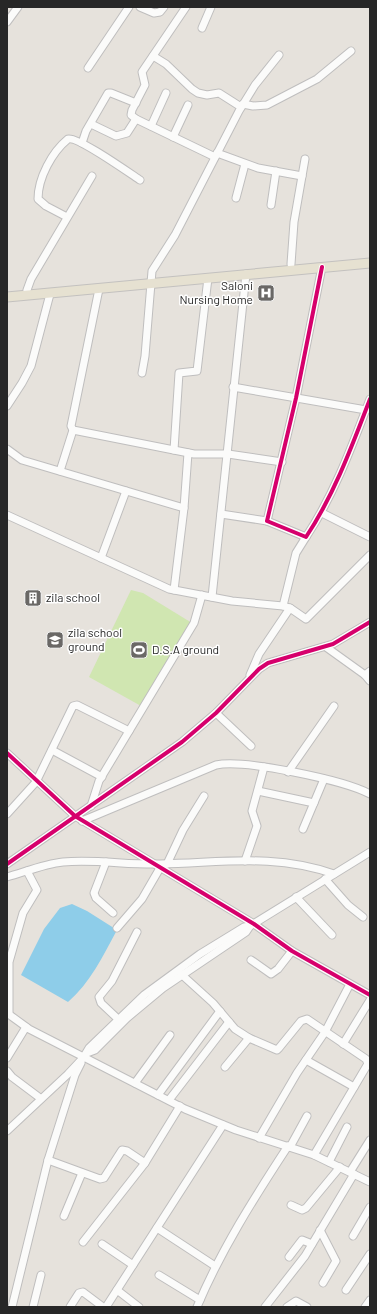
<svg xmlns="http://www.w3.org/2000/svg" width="377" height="1314" viewBox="0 0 377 1314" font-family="Barlow,sans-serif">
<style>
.pitch{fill:#d0e6b1}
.water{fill:#8ecde9}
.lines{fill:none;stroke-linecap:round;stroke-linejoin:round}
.minor-casing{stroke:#bfbebe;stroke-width:9}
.major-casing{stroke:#c3c1bf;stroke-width:11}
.minor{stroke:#fbfbfa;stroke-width:7}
.major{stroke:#e6e1d1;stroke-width:9}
.cycleway-casing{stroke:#fff;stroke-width:6}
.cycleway{stroke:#d6006c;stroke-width:4}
.labels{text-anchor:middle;stroke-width:3;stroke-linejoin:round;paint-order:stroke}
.poi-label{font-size:12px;fill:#272727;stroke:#fff;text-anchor:start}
</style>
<rect width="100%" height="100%" fill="#e6e2dc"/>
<path class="pitch" d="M131 590 143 593 192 623 141 706 89 677Z"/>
<path class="water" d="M72 904 87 911 117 930C103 956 90 983 68 1002L21 975 44 929 60 908Z"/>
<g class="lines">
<defs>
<g id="minor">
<path d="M140 7 154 13 160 12 164 7"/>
<path d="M186 7 142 72 145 85 132 110 131 115 136 119 215 157"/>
<path d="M7 22 18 7"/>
<path d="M202 28 211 7"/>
<path d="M153 56 166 64 192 89 198 93 207 95 219 93 241 107"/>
<path d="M88 68 129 7"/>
<path d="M243 104 253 106 267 105 317 79 351 51"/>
<path d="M91 124 116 136 127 133 136 119"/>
<path d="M151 126 166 93"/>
<path d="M173 137 188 105"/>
<path d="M82 143 86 131 108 93H111L136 103"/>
<path d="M217 153 258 168 302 176"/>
<path d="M236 198 245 164"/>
<path d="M271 205 276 171"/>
<path d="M67 217 46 206 38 199C38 178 52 152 68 139 77 136 128 172 140 180"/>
<path d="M291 264 294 222 305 159"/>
<path d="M322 267 296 398 267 521 306 537C334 495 352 446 370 399"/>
<path d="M99 289 71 426 73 430 194 454H228L282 462"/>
<path d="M27 290 31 279 92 176"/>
<path d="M142 373 145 356 152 271 175 235 239 111 255 85 279 55"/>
<path d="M233 387 366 410"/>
<path d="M7 406 22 383 31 366 50 294"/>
<path d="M7 449 22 460 184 508 174 590"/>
<path d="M174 450 179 373 197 371 208 278"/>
<path d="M60 471 73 430"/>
<path d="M184 508 188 453"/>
<path d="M322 513 370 537"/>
<path d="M221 514 267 521"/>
<path d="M7 515 169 589 232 601 283 606"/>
<path d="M101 558 126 491"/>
<path d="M212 597 246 274"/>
<path d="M290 608 306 619 370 555"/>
<path d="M326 647 365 675"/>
<path d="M370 671 365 675 370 681"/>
<path d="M250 675 259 654 290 608 283 606 296 553 306 537"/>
<path d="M216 713 251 746"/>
<path d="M52 750 102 777"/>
<path d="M7 753 75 816 254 924 292 951 370 995"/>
<path d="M288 772 334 706"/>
<path d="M258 791 314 803"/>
<path d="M91 806 99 781 194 623 202 595"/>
<path d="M7 814 36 782 73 706 77 705 129 731"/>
<path d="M82 821 216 765C244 759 344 780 370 794"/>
<path d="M303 829 324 779"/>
<path d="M245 861 257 826 252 811 264 767"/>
<path d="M106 862 94 893 96 898 113 913"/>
<path d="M7 864 182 742 216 713 259 669 268 663 333 644 370 622"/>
<path d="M167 864 183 830 204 796"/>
<path d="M7 877C25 872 44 864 63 862 95 859 128 865 160 864 222 863 274 853 334 874"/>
<path d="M325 879 348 905 363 917"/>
<path d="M296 897 332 935"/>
<path d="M117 928 142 899 160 868"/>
<path d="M251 960 271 974 278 969 292 951"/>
<path d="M181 974 213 1003 235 1029 249 1038 277 1050 279 1048 301 1021 307 1019 366 1059 368 1064 366 1067 314 1155"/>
<path d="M7 1013 29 1029 185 1109 236 1130 314 1155 370 1182"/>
<path d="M9 1014V962L23 913 37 890 27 871"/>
<path d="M118 1019 101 1003 99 997 112 981 137 932"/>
<path d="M343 1044 370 1000"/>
<path d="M87 1053 95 1050 127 1018 163 988 246 932 250 926 370 852"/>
<path d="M7 1058 26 1027"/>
<path d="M306 1060 354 1087"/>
<path d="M225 1067 249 1038"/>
<path d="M7 1071 12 1077 40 1098"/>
<path d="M135 1083 170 1035"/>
<path d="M158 1095 220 1011"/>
<path d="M169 1100 229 1022"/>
<path d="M7 1131 68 1074 83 1058 89 1048 144 995 200 954 244 927 250 926"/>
<path d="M259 1138 297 1073 325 1032 350 984"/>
<path d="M290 1147 307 1116"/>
<path d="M48 1160 100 1179 104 1178 122 1150 127 1151 145 1163"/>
<path d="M329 1162 347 1127"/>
<path d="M350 1172 370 1140"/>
<path d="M291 1205 302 1210 306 1208 340 1167"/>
<path d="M64 1216 82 1173"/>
<path d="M157 1228 215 1266"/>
<path d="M320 1230 336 1261 323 1283"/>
<path d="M353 1236 370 1207"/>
<path d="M83 1242 145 1163 180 1106"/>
<path d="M102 1244 133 1265"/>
<path d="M289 1257 302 1240 312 1244"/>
<path d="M159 1275 200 1300"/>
<path d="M117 1290 139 1307"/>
<path d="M346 1290 370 1254"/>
<path d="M12 1307 48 1160 75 1075 81 1063"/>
<path d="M33 1307 41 1275"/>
<path d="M70 1307 79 1293 83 1292 103 1307"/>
<path d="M106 1307 223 1125"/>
<path d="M197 1307C221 1250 254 1198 288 1146"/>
<path d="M265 1307 305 1256 354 1174"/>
<path d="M287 1307 296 1301 307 1307"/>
<path d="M365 1307 370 1300"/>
</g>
<path id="major" d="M7 297 370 263"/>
</defs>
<use href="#minor" class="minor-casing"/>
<use href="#major" class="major-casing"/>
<use href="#minor" class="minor"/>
<use href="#major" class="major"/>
<defs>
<g id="cycleway">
<path d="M322 267 296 398 267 521 306 537C334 495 352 446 370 399"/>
<path d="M7 753 75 816 254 924 292 951 370 995"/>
<path d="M7 864 182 742 216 713 259 669 268 663 333 644 370 622"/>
</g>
</defs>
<use href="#cycleway" class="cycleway-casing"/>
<use href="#cycleway" class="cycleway"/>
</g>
<defs>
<symbol id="hospital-square" viewBox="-11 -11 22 22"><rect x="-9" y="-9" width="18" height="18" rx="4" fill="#6a6866" stroke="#fff"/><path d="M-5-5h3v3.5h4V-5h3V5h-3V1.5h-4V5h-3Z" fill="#fff"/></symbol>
<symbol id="building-square" viewBox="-11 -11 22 22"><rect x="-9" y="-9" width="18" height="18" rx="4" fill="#6a6866" stroke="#fff"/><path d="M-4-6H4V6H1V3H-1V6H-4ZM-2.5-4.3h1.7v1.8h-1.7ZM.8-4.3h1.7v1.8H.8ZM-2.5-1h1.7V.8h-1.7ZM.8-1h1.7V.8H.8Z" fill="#fff"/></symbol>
<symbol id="school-square" viewBox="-11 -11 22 22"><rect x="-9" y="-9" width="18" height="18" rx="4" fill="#6a6866" stroke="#fff"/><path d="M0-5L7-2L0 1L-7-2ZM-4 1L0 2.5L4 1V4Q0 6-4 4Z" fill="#fff"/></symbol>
<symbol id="stadium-square" viewBox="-11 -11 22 22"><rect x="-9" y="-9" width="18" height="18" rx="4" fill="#6a6866" stroke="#fff"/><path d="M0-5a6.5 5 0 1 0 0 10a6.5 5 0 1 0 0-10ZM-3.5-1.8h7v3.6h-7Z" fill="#fff"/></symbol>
</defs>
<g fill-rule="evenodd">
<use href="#hospital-square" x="256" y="283" width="20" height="20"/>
<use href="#building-square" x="23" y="588" width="20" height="20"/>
<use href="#school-square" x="45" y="630" width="20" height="20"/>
<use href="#stadium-square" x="129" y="640" width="20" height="20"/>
</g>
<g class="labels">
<g class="poi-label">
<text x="253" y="290" text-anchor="end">Saloni<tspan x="253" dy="14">Nursing Home</tspan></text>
<text x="46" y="602">zila school</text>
<text x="68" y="637">zila school<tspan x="68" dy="14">ground</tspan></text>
<text x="152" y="654">D.S.A ground</text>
</g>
</g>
<rect width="377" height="1314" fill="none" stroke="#272727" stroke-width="16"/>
</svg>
